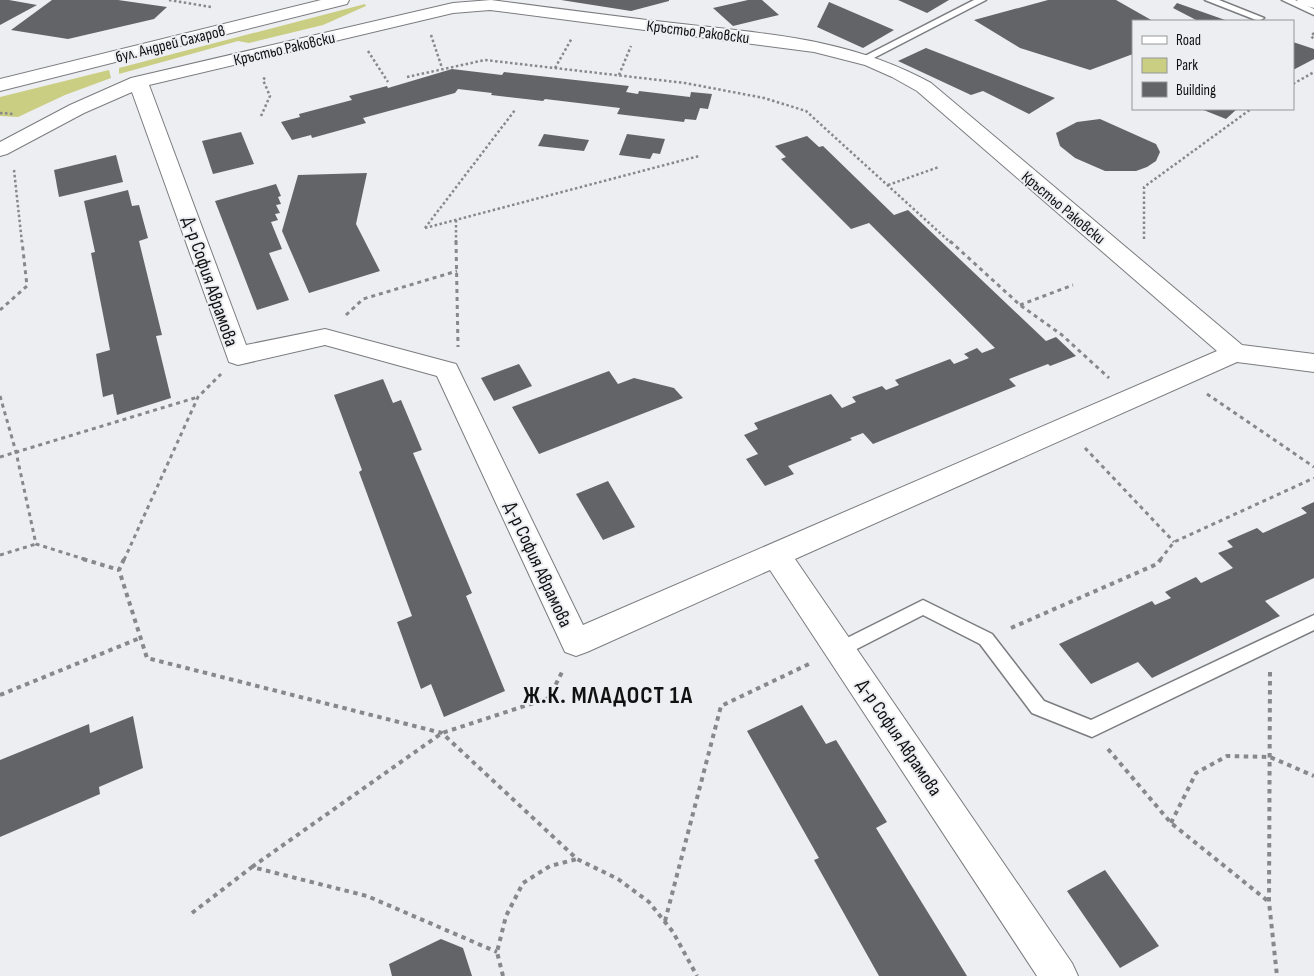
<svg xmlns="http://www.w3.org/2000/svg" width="1314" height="976" viewBox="0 0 1314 976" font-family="'Sofia Sans Condensed',sans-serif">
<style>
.green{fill:#cace83}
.building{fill:#636467}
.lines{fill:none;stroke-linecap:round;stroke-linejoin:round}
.service-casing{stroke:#7b7c7f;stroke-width:3}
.minor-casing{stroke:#7b7c7f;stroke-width:2}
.secondary-casing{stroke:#7b7c7f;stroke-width:2}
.primary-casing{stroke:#7b7c7f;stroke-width:2}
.path-far2{stroke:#88888a;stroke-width:2.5;stroke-dasharray:2.5 2.5;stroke-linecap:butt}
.path-far1{stroke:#88888a;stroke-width:3;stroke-dasharray:4 4;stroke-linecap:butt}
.path{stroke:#88888a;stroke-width:4;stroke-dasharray:4.5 4.5;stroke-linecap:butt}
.service{fill:#fff;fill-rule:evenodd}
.minor{fill:#fff;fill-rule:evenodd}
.secondary{fill:#fff;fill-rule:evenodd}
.primary{fill:#fff;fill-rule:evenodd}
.labels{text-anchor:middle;stroke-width:4;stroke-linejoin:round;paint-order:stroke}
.far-street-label{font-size:16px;fill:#111112;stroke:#edeef1}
.street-label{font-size:19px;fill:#111112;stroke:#edeef1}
.district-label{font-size:24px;font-weight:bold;letter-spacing:1px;fill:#111112;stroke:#edeef1}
</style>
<rect width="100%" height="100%" fill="#edeef1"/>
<g class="green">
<path d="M365 4 366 6 323 25 249 43 238 41 119 74V68Z"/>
<path d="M109 70 111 78 65 95 18 117 0 116V97Z"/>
</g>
<g class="building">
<path d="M0 0H9L37 5 0 25Z"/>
<path d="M52 0H118L167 7 154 19 68 39 11 30Z"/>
<path d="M561 0H669V1L631 11Z"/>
<path d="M748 0H762L779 15 733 26 713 8Z"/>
<path d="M898 0H949L927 13Z"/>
<path d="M1048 0H1116L1153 21H1133V54L1090 70 1020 48 974 20Z"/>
<path d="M829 2 894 30 863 48 817 27Z"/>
<path d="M1177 3 1228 21H1198L1173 8Z"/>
<path d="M1293 42 1314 49V59L1293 70Z"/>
<path d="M926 48 1055 98 1029 114 983 91 971 95 898 61Z"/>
<path d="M452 69 502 75 504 72 629 86 626 92 638 94 639 91 690 97 691 92 712 94 708 109 700 108 696 120 685 119 684 122 617 114 620 108 545 99 543 101 491 95 492 93 458 89 455 93 363 118 366 123 312 138 311 135 292 140 281 122 300 117 299 114 352 100 349 96 387 86 388 88Z"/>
<path d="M1201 109H1237L1226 119Z"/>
<path d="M1100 119 1156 144 1160 152 1156 161 1147 167 1136 171H1105L1075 158 1060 146 1056 133 1077 122Z"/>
<path d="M241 132 254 164 213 174 202 141Z"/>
<path d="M544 134 589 140 584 151 538 146Z"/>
<path d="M627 134 665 139 660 154 653 153 650 159 619 155Z"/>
<path d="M807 136 819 147 823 146 894 215 908 210 1046 341 1056 337 1076 356 1050 366 1048 364 1009 379 1016 386 873 444 863 433 850 438 852 440 788 466 794 474 765 486 746 459 758 454 744 435 758 429 754 423 831 394 842 408 856 402 852 397 882 386 886 390 899 385 895 380 950 359 954 364 969 358 964 354 977 348 982 353 995 348 869 223 851 229 781 159 786 157 775 146Z"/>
<path d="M116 155 123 182 59 197 54 170Z"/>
<path d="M367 173 356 224 380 271 309 293 282 231 298 175Z"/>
<path d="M276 184 281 196 278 197 281 204 276 205 280 213 275 214 278 220 271 222 282 249 269 253 289 300 257 310 215 201Z"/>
<path d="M128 190 132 206 139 205 148 238 139 241 162 335 156 336 171 398 117 415 113 394 103 397 96 354 110 350 91 253 95 252 84 201Z"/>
<path d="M519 364 532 386 494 401 481 378Z"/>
<path d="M609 371 618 384 634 378 674 388 683 398 539 454 512 407Z"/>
<path d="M383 379 393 403 401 400 422 450 413 453 472 593 466 596 505 691 444 717 431 684 421 689 397 622 412 616 359 472 362 470 334 395Z"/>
<path d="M608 481 635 527 603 540 576 494Z"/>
<path d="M1314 502V578L1265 601 1280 616 1152 678 1138 662 1091 684 1059 644 1152 601 1155 605 1171 598 1165 592 1196 577 1201 583 1233 568 1218 553 1233 547 1227 541 1257 528 1263 533 1307 513 1301 508Z"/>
<path d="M802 705 826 744 836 740 887 822 876 828 967 976H879L814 860 819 858 747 731Z"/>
<path d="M133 716 143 768 99 787 100 794 0 837V760L89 724 90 733Z"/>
<path d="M1105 870 1159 946 1120 968 1067 891Z"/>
<path d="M441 939 463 948 472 976H392L389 964Z"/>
</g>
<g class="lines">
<defs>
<g id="service">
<path d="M974 0H986L868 61H860L859 59Z"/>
<path d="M1205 0H1219L1264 18 1259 21 1256 20Z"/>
<path d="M1282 0H1295L1314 9V15Z"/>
<path d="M923 600 992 634 1044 701 1091 720 1314 615V630L1092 737 1032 713 980 644 923 615 847 654 841 657 835 654 833 649 835 644Z"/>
</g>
<path id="minor" d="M491 0C555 8 618 17 682 24 770 34 851 39 931 83L1242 345 1314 354V372L1237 362 795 559 1072 963 1078 976H1037L770 570 587 652 576 656 565 652 437 376 325 345 238 365 229 362 132 92 84 113 7 154 0 156V142L70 105 131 78 453 3ZM490 10 814 52 865 65 892 77 917 91 1217 351 583 625 456 364 325 329 246 345 149 85 453 13Z"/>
<path id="secondary" d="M321 0H349L347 4 0 91V79Z"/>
<path id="primary" d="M1297 0H1314V8L1299 4Z"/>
</defs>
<use href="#service" class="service-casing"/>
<use href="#minor" class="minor-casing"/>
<use href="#secondary" class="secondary-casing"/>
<use href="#primary" class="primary-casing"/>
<g class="path-far2">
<path d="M169 0 211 7"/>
<path d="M1314 33 1311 36 1314 39"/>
<path d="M431 35 442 68"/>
<path d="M368 51 388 82"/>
<path d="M555 68 572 38"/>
<path d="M619 75 631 46"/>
<path d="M407 77 485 60 685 83 764 98 806 111 951 243"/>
<path d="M1293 84 1314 72"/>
<path d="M0 113 14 114"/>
<path d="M261 116 270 96 263 80 266 76"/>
<path d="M14 170 22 243"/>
<path d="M888 185 939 167"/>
<path d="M456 220V243"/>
<path d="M425 228 699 156"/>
<path d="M425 228 515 110"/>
<path d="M1144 239V187L1251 109"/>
</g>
<g class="path-far1">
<path d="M456 241 458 347"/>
<path d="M950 241 1020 305 1062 335 1109 378"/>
<path d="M1020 305 1073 285"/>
<path d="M0 310 27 286 22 241"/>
<path d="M346 315 363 299 457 271"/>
<path d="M1207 394 1314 467"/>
<path d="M0 396 16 452 36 544 87 560"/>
<path d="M1085 448 1174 542"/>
<path d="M0 457 198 397"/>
<path d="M0 555 36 544"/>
<path d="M124 560 198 397 221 374"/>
<path d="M1160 560 1174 542 1314 478"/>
</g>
<g class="path">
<path d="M83 559 119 570"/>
<path d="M124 559 119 570 147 658 442 733 577 859 618 879 649 902 673 932 697 976"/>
<path d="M1011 628 1157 564 1161 559"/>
<path d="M1270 672 1269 902 1277 976"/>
<path d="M0 695 140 638"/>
<path d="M1108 749 1171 823 1269 902"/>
<path d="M1171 823 1196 773 1227 756 1270 757 1314 776"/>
<path d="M252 867 442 733 549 698 563 670"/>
<path d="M192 913 252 867 367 896 497 952"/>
<path d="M665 921 721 706 811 663"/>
<path d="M503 976 497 952 506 916 523 883 550 866 577 859"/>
</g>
<use href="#service" class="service"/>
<use href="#minor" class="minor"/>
<use href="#secondary" class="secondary"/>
<use href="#primary" class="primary"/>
</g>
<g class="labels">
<g class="far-street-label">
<text transform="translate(698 31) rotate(7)" y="6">Кръстьо Раковски</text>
<text transform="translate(170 43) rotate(-14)" y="6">бул. Андрей Сахаров</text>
<text transform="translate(284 48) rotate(-13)" y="6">Кръстьо Раковски</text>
<text transform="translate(1064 207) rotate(40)" y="6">Кръстьо Раковски</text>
</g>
<g class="street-label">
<text transform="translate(211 281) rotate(71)" y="7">Д-р София Аврамова</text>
<text transform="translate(539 564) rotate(65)" y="7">Д-р София Аврамова</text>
<text transform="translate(900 737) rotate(56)" y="7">Д-р София Аврамова</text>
</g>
<g class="district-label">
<text x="608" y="703">Ж.К. МЛАДОСТ 1А</text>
</g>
</g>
<rect x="1132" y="20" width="162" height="90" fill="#edeef1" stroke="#959698"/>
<rect x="1142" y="36" width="25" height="8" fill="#ffffff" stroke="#959698"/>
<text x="1176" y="45" font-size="15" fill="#111112">Road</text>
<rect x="1142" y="58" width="25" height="15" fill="#cace83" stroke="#959698"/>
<text x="1176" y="70" font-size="15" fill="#111112">Park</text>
<rect x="1142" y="82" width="25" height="15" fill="#636467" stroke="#959698"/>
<text x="1176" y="95" font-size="15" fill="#111112">Building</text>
</svg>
